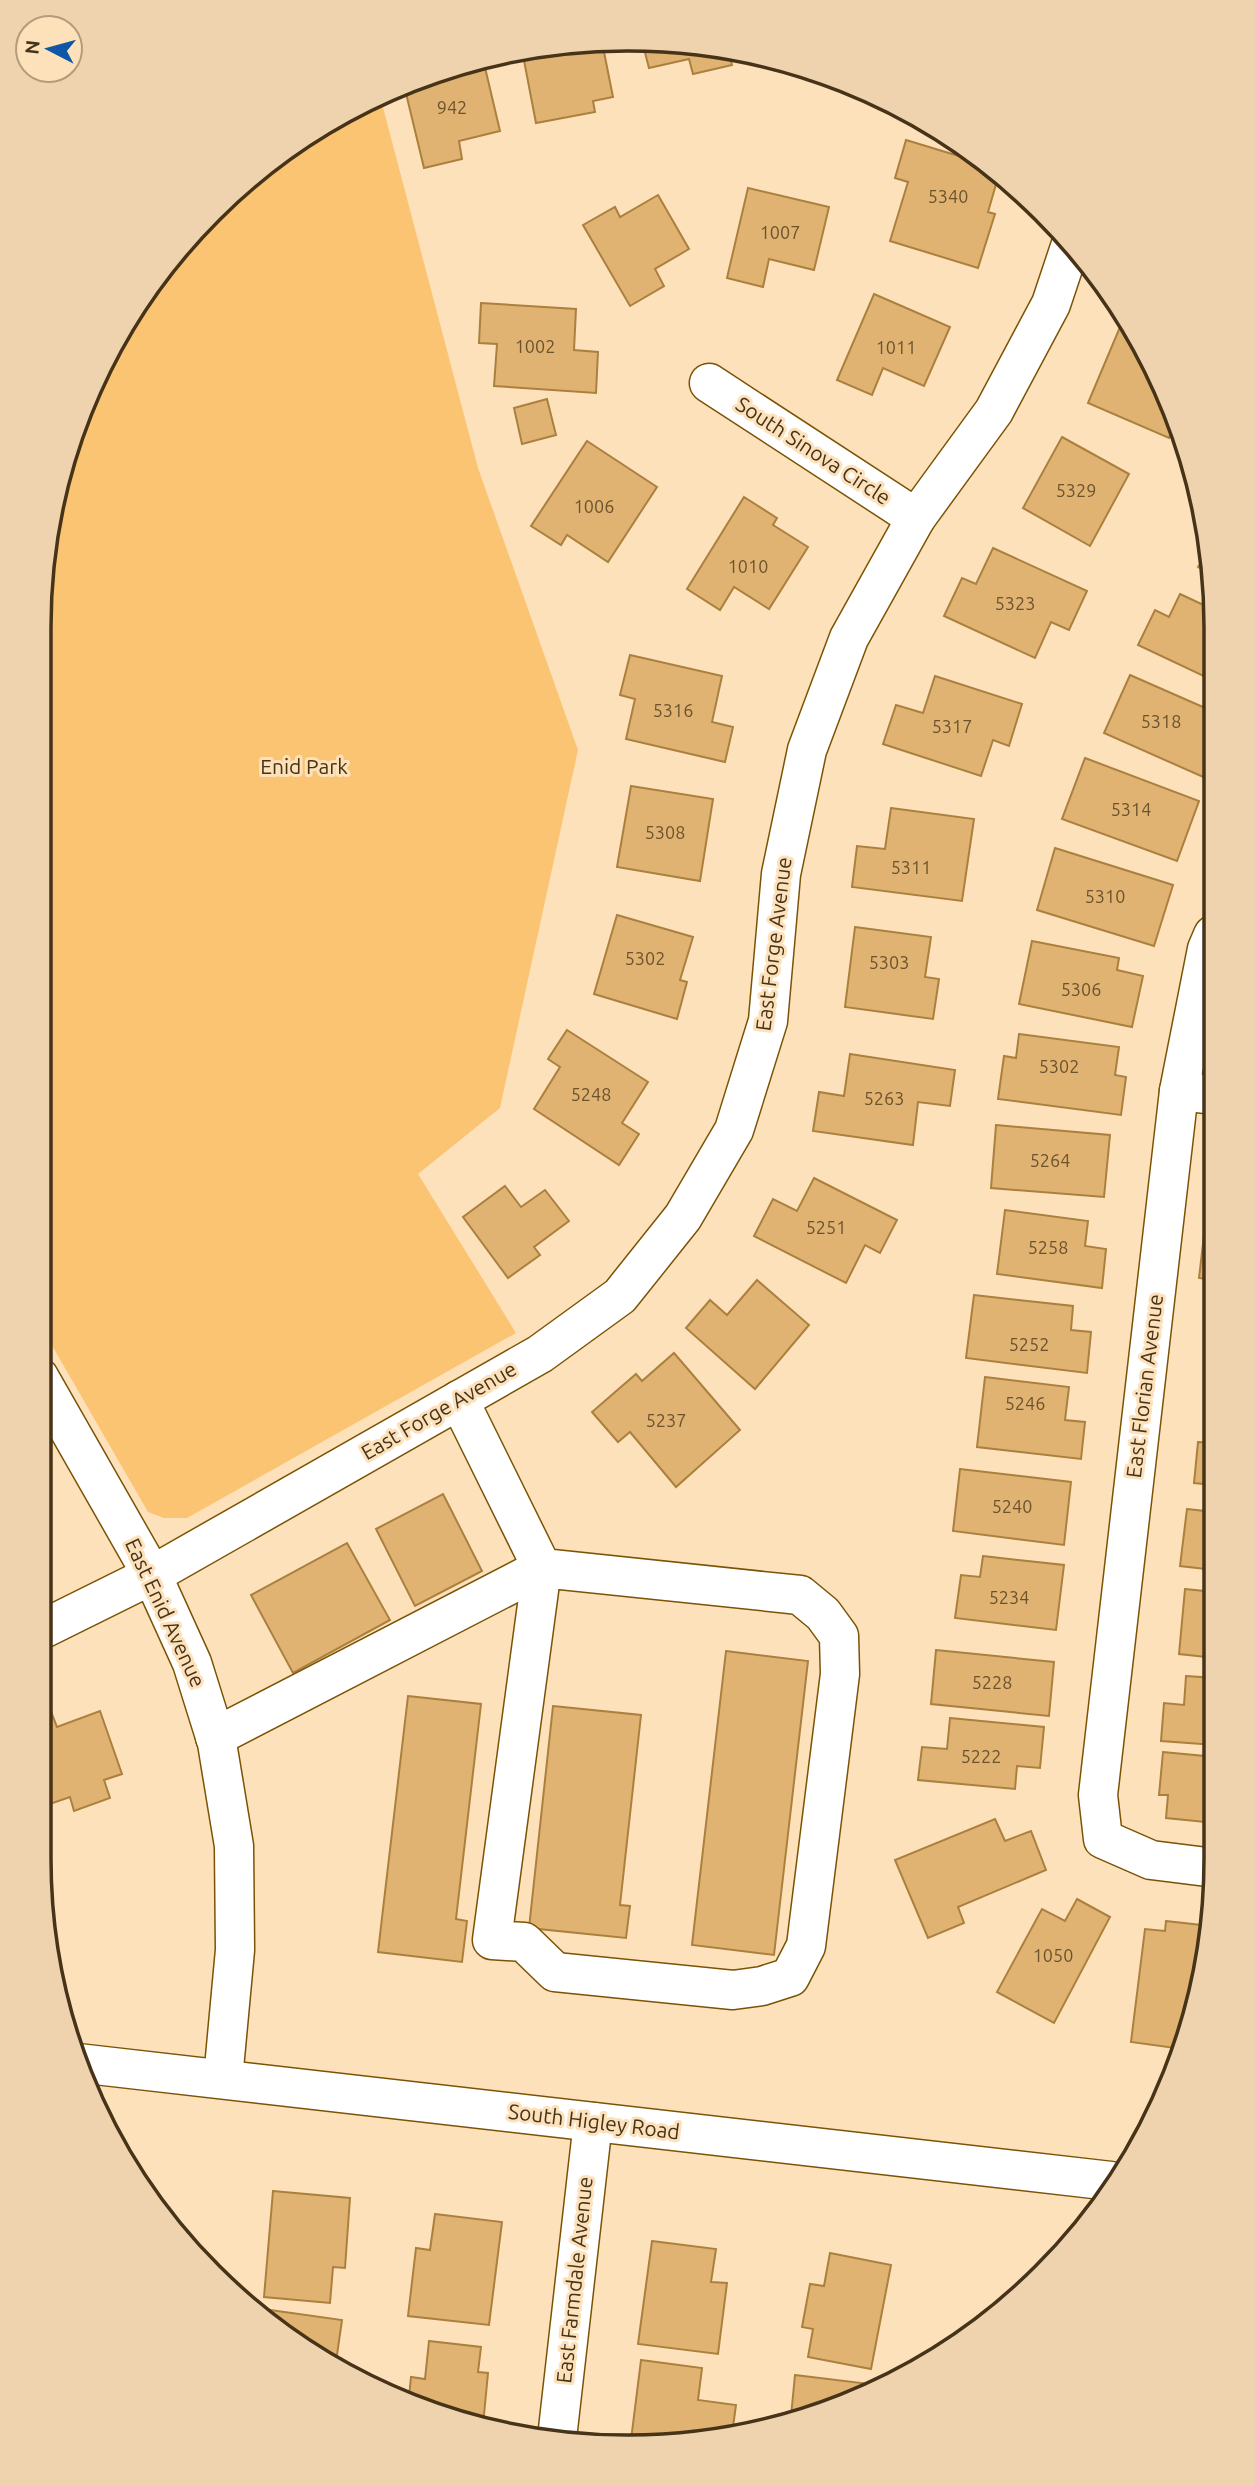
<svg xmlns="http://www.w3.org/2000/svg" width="1255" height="2486" viewBox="0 0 1255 2486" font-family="Ubuntu,sans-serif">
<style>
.green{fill:#fbc473}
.building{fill:#e0b372;stroke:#ab803f;stroke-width:2}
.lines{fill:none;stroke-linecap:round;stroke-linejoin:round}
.minor-casing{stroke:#7b5304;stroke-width:41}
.major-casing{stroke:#7b5304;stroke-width:41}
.minor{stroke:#fff;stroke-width:38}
.major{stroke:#fff;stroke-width:38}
.labels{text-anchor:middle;stroke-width:6;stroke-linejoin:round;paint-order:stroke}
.number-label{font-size:18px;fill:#6c532e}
.street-label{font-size:21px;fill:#463318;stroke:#fde1bb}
.park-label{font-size:21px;fill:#49330e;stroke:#fde1bb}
.rim{fill:none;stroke:#463318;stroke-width:3.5}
</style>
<rect width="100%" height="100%" fill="#fde1bb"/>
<path class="green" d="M380 96 478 468 578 750 500 1108 418 1174 516 1333 187 1518H164L148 1512 39 1323 40 589 58 475 99 367 160 269 239 185 333 118Z"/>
<g class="building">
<path d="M666 40 728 50 732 65 693 74 689 59 649 68 642 41Z"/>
<path d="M602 42 613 97 593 101 595 112 536 123 522 50 550 44Z"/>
<path d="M483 59 500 131 459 141 462 159 424 168 404 85 438 70Z"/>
<path d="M906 140 985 164 999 174 988 212 995 214 978 268 890 241 908 182 895 178Z"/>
<path d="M748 188 829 207 814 270 769 259 763 287 727 278Z"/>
<path d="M658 195 689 249 655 269 664 286 630 306 583 225 615 207 620 217Z"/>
<path d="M874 294 950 327 924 386 883 368 872 395 837 380Z"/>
<path d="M481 303 576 309 574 350 598 352 596 393 494 386 497 344 479 343Z"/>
<path d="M1120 327 1131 331 1172 402 1176 420 1169 438 1088 403Z"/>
<path d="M547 399 556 435 522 444 514 408Z"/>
<path d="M1062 437 1129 474 1090 546 1023 508Z"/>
<path d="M587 441 657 487 608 562 567 535 561 545 531 526Z"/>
<path d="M744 497 777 518 773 525 808 547 769 609 734 587 720 610 687 589Z"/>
<path d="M1211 547V575L1198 567Z"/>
<path d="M993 548 1087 591 1069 630 1051 622 1035 658 944 616 962 578 976 584Z"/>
<path d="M1180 594 1212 609V680L1138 645 1155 610 1169 617Z"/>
<path d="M630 655 722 676 712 722 733 727 725 762 626 739 635 699 620 695Z"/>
<path d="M1130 675 1212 711 1210 780 1104 733Z"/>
<path d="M935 676 1022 704 1009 746 993 740 981 776 883 744 896 705 923 713Z"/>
<path d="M1085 758 1199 801 1177 861 1062 819Z"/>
<path d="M631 786 713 799 700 881 617 867Z"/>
<path d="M891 808 974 819 962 901 852 887 857 846 885 849Z"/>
<path d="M1055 848 1173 885 1154 946 1037 910Z"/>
<path d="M617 915 693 937 680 980 687 982 677 1019 594 994Z"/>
<path d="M855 927 931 937 925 977 939 979 933 1019 845 1007Z"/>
<path d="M1032 941 1119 958 1117 970 1143 976 1132 1027 1019 1004Z"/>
<path d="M567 1030 648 1082 622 1123 639 1134 619 1165 534 1109 560 1067 548 1059Z"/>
<path d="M1019 1034 1119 1047 1115 1075 1126 1077 1121 1115 998 1099 1004 1056 1016 1058Z"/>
<path d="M850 1054 955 1070 950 1106 918 1102 913 1145 813 1131 819 1092 844 1096Z"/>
<path d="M996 1125 1110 1135 1104 1197 991 1188Z"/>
<path d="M1211 1175H1213V1280L1199 1278Z"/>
<path d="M814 1178 897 1220 880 1253 865 1245 846 1283 754 1236 773 1199 797 1211Z"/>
<path d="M505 1186 521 1207 545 1190 569 1221 534 1247 540 1255 508 1278 463 1217Z"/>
<path d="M1005 1210 1088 1221 1085 1246 1106 1249 1102 1288 997 1274Z"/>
<path d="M757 1280 809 1325 755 1389 686 1328 710 1300 727 1315Z"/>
<path d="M974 1295 1073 1306 1071 1330 1091 1332 1087 1373 966 1358Z"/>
<path d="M1209 1337 1214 1338V1397H1204Z"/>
<path d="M674 1353 740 1430 676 1487 630 1432 618 1442 592 1412 636 1374 642 1381Z"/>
<path d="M985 1377 1069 1387 1065 1420 1085 1422 1081 1459 977 1447Z"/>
<path d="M1198 1442 1214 1443V1485L1194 1483Z"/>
<path d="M960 1469 1071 1482 1064 1545 953 1531Z"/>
<path d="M443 1494 482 1571 415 1606 376 1529Z"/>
<path d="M1187 1509 1214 1512V1570L1180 1566Z"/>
<path d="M347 1543 390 1620 293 1673 251 1595Z"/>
<path d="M983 1556 1064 1565 1056 1630 955 1618 961 1575 980 1577Z"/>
<path d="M1185 1589 1214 1592 1215 1658 1179 1654Z"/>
<path d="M936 1650 1054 1662 1049 1716 931 1704Z"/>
<path d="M726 1651 808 1661 774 1955 692 1945Z"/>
<path d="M1186 1676 1215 1678V1745L1161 1741 1164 1703 1184 1705Z"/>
<path d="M408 1696 481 1704 456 1919 467 1921 462 1962 378 1952Z"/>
<path d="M47 1701 57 1727 100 1711 122 1774 104 1780 110 1798 74 1811 70 1797 44 1806 39 1791V1705Z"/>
<path d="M553 1706 641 1715 620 1905 630 1906 626 1938 529 1928Z"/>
<path d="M950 1718 1044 1727 1040 1768 1017 1766 1015 1789 918 1780 922 1747 947 1749Z"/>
<path d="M1163 1752 1215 1757V1823L1166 1818 1168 1795H1159Z"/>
<path d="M995 1819 1005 1841 1031 1831 1046 1870 958 1907 964 1923 928 1938 895 1860Z"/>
<path d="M1077 1899 1110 1917 1054 2023 997 1992 1042 1909 1065 1921Z"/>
<path d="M1166 1921 1210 1926 1197 2011 1182 2049 1131 2042 1145 1929 1165 1931Z"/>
<path d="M273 2191 350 2198 345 2268 333 2267 330 2303 264 2297Z"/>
<path d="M435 2214 502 2222 489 2325 408 2316 416 2248 430 2250Z"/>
<path d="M652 2241 716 2249 711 2282 727 2283 718 2354 638 2344Z"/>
<path d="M830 2253 891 2265 871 2369 808 2357 813 2329 802 2327 810 2284 824 2286Z"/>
<path d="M256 2308 342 2320 335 2369 255 2313Z"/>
<path d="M429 2341 481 2347 478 2372 488 2373 483 2425 409 2397 411 2377 425 2379Z"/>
<path d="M641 2360 702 2368 698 2400 736 2405 732 2434 704 2443 631 2440Z"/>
<path d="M795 2375 870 2384 869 2392 791 2416Z"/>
</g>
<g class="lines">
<defs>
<g id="minor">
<path d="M709 383 916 518"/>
<path d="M1213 935 1207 949 1179 1091 1098 1795 1103 1839 1151 1860 1215 1868"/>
<path d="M1179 1091 1213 1095"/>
<path d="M39 1377 152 1575 192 1663 217 1743 234 1846 235 1950 223 2079"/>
<path d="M459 1400 542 1568 800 1595 823 1614 839 1636 840 1674 806 1946 790 1977 762 1986 733 1990 555 1972 524 1942 492 1940 542 1568"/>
<path d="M39 1631 152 1575 540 1354 620 1296 683 1217 734 1130 768 1021 781 874 807 750 849 638 916 518 994 411 1051 304 1071 244"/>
<path d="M215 1737 542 1568"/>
<path d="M557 2438 593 2122"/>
</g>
<path id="major" d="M78 2063 1111 2181"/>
</defs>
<use href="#minor" class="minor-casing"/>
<use href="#major" class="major-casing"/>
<use href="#minor" class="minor"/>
<use href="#major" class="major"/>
</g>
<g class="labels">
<g class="number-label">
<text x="452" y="114">942</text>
<text x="948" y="203">5340</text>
<text x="780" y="239">1007</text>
<text x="535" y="353">1002</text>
<text x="896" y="354">1011</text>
<text x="1076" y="497">5329</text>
<text x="594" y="513">1006</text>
<text x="748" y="573">1010</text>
<text x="1015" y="610">5323</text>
<text x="673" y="717">5316</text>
<text x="1161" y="728">5318</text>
<text x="952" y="733">5317</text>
<text x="1131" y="816">5314</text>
<text x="665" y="839">5308</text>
<text x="911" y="874">5311</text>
<text x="1105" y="903">5310</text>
<text x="645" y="965">5302</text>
<text x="889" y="969">5303</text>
<text x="1081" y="996">5306</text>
<text x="1059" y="1073">5302</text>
<text x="591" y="1101">5248</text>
<text x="884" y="1105">5263</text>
<text x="1050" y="1167">5264</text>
<text x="826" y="1234">5251</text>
<text x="1048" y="1254">5258</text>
<text x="1029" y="1351">5252</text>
<text x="1025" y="1410">5246</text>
<text x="666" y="1427">5237</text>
<text x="1012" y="1513">5240</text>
<text x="1009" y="1604">5234</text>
<text x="992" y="1689">5228</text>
<text x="981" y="1763">5222</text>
<text x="1053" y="1962">1050</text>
</g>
<g class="street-label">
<text transform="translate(813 451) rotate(33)" y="7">South Sinova Circle</text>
<text transform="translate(774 944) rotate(-83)" y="7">East Forge Avenue</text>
<text transform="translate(1145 1386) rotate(-83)" y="7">East Florian Avenue</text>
<text transform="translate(439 1411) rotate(-30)" y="7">East Forge Avenue</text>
<text transform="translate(165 1613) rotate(65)" y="7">East Enid Avenue</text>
<text transform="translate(594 2122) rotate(7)" y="7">South Higley Road</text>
<text transform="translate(575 2280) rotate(-84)" y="7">East Farmdale Avenue</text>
</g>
<g class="park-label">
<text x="304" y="774">Enid Park</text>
</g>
</g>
<path d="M0 0H1255V2486H0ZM627 51H628A576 576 0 0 1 1204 627V1859A576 576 0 0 1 628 2435H627A576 576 0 0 1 51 1859V627A576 576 0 0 1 627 51Z" fill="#eed3ae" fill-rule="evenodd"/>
<path class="rim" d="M627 51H628A576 576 0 0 1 1204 627V1859A576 576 0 0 1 628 2435H627A576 576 0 0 1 51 1859V627A576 576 0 0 1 627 51Z"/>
<g transform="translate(49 49) rotate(276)"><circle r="33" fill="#fde1bb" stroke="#b49b7a" stroke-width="2"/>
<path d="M0-5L12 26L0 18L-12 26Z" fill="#0f56a6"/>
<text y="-10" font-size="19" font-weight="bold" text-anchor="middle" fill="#463318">N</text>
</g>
</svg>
